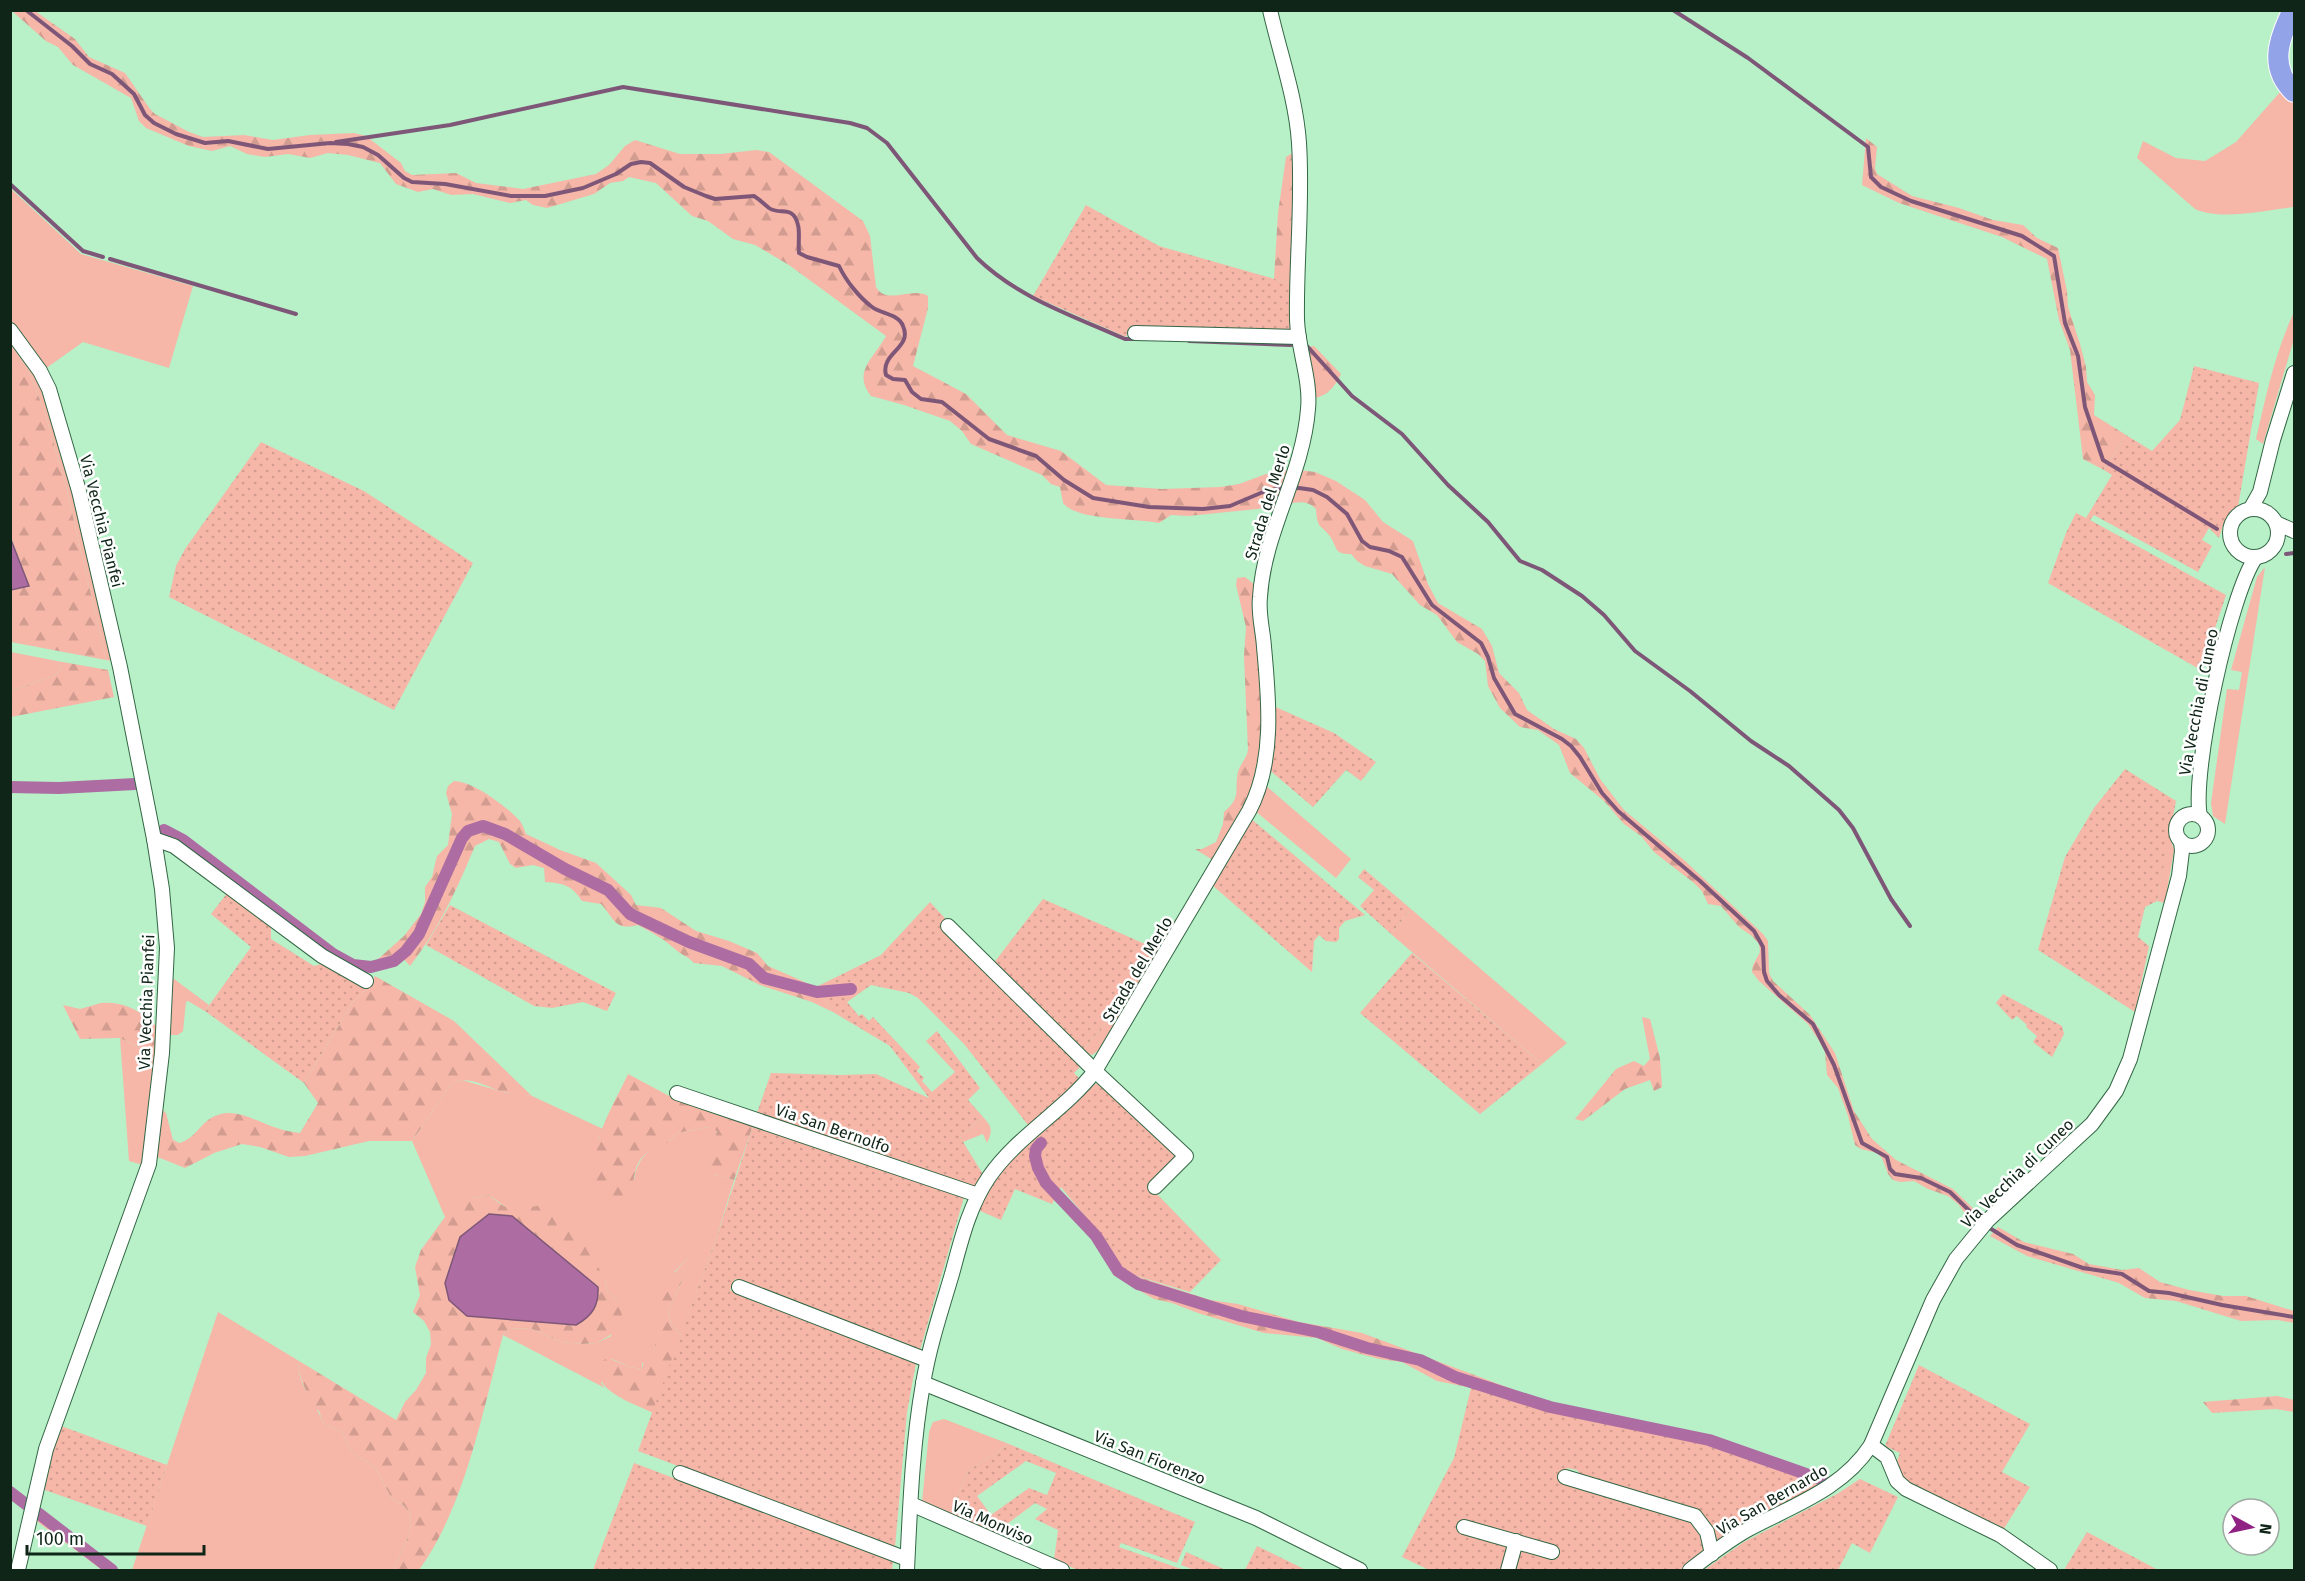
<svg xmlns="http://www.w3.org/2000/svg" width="2305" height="1581" viewBox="0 0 2305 1581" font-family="'Fira Sans',sans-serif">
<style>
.grass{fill:#f6b7a8}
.forest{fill:url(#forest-firs);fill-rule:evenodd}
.park{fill:url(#park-dots);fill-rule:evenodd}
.water{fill:#ad6da2;stroke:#7e5778;stroke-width:1.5}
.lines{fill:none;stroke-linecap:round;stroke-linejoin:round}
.stream{stroke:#7e5778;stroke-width:4}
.canal{stroke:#ad6da2;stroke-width:12}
.minor-casing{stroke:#336745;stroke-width:16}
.highway-casing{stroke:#fff;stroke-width:22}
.minor{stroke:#fff;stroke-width:14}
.highway{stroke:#92a3e8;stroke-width:20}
.labels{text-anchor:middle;stroke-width:5;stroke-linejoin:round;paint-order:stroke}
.street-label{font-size:16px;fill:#0f2517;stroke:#fff}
</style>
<defs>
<pattern id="forest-firs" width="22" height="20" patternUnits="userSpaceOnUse" patternTransform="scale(1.5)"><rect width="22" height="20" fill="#f6b7a8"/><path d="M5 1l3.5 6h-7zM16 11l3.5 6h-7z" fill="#d29d90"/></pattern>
<pattern id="park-dots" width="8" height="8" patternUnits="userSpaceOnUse" patternTransform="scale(1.5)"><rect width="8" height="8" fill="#f6b7a8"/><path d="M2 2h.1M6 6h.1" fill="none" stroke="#d29d90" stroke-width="1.8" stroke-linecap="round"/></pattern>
</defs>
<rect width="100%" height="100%" fill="#b8f0c8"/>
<g class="grass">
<path d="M2281 91 2294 103V207C2266 210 2221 221 2195 209L2137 158 2143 141 2176 158 2205 161 2236 142Z"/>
<path d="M10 188 81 254 193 286 169 368 83 342 45 369 11 322Z"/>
<path d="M2294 312V339L2263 444 2256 439C2266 395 2275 353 2294 312Z"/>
<path d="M10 339 37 378 45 396 68 471 114 661 106 660 66 486 45 413 28 369 11 346Z"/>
<path d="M2265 567 2225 824 2213 816 2211 803 2227 689 2239 690 2242 672 2231 670 2257 577Z"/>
<path d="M11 652 57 661 61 670 53 676 11 691Z"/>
<path d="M1264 784 1351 859 1336 878 1254 810Z"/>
<path d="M2169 834 2174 850 2165 903 2157 901Z"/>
<path d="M1411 909 1567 1043 1542 1064 1391 934Z"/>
<path d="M170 976 209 1005 205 1011 188 1001 186 1002 183 1031 178 1035H167Z"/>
<path d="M120 1038 158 1057 143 1165 129 1161Z"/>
<path d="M462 1080 507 1093 532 1096 603 1129 598 1139 634 1180C636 1165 643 1153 657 1146 666 1142 672 1143 677 1133L708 1127 717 1130 709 1163 715 1175 734 1180 716 1239 681 1335 671 1323 668 1311 680 1286 688 1258 675 1271 654 1351 642 1364V1369L630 1367 612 1359 601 1383 605 1388 503 1335 510 1329 530 1328 561 1342 583 1344 597 1343 611 1336 618 1302 607 1290 605 1279 489 1195 473 1198 445 1217 412 1141 449 1087 453 1083Z"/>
<path d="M983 1117C992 1127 993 1130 987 1143L983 1134 963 1142 960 1137Z"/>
<path d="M218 1312 299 1361C296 1386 316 1401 323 1423L342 1432 351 1452 375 1467 392 1499 403 1505 410 1513 411 1523 409 1535 393 1570H132Z"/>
<path d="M944 1419 1009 1444 968 1471 950 1514 922 1502 929 1432 933 1422Z"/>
</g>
<g class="forest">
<path d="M12 11H35L75 39 89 57 125 73 150 109 155 114 189 132 203 137 244 135 273 140 310 135 354 133 366 136 401 163 405 171 412 175 456 173 476 183 523 189 596 174 609 165 625 146 635 140 680 154H721L756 150 769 152 863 221 870 236 876 287C887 306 912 286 928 296V308L913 366 966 394 1007 435 1061 451 1106 485 1162 489 1220 487 1239 484 1266 474 1291 469 1277 507 1188 516 1171 515 1159 523C1135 518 1077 521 1063 503L1060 487 1051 484 1042 475 971 444 962 431 950 421 904 405 871 396C852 372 874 358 886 336L789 265 755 245 733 239 708 221 692 216 656 183 629 177 623 181 610 183 594 194 547 208 533 205 526 200 510 203 473 194 451 195 433 189 418 192 396 184 380 163 348 155 328 153 310 158 288 154 265 157 247 154 230 146 212 151 189 146 146 128 139 121 131 98 73 65 58 47 46 41Z"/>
<path d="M1866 138 1877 147 1875 168 1877 174 1912 196 1959 208 1993 220 2023 225 2037 238 2058 248 2067 291 2068 307 2080 344 2086 367 2087 382 2095 395 2094 415 2126 435 2104 470 2083 459 2070 350 2059 320 2047 259 2002 237 1899 203 1862 185Z"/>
<path d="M1294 152 1292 284 1274 279 1278 213 1286 157Z"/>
<path d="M11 346 28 369 45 413 66 486 106 660 11 642V590L29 586 11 537Z"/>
<path d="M1314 346 1341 374C1335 386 1328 396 1314 398L1305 348Z"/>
<path d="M1299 470 1315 472 1336 481 1365 500 1383 522 1413 541 1428 584 1438 603 1482 629 1492 646 1499 673 1519 693 1527 710 1554 729 1576 739 1584 748 1600 779 1624 810 1684 860 1763 934 1768 941 1769 973 1773 981 1810 1015 1835 1053 1854 1111 1872 1139 1896 1160 1953 1189 1981 1216 1974 1225 1958 1204 1948 1196 1928 1189 1914 1181 1900 1182 1893 1180 1888 1174 1882 1158 1877 1153 1861 1149 1855 1145 1848 1116 1838 1088 1827 1075 1825 1052 1819 1041 1808 1024 1759 981 1752 972 1753 965 1760 952 1759 944 1752 936 1739 927 1721 906 1708 904 1702 891 1694 883 1654 852 1641 836 1624 824 1604 801 1570 773 1559 745 1538 730 1520 727 1500 708 1488 686 1485 661 1478 654 1457 642 1437 615 1420 605 1392 574 1365 566 1357 561 1351 554C1334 554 1338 549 1331 538 1322 524 1317 531 1316 509 1307 500 1299 502 1287 504Z"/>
<path d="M1245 577 1255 585 1265 724 1255 786 1216 862 1195 849H1202L1216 842 1223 824 1224 812C1242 797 1234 791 1238 772 1240 764 1247 758 1248 750L1244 656 1246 627 1236 585 1237 578Z"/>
<path d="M57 661 108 670 114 697 11 717V691L53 676 61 670Z"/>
<path d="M454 781C473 781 507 807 520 821 523 825 524 830 526 834L560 850 596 863 631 895 636 905 661 908 696 931 729 941 757 953 768 966 816 987 833 1012 812 1002 760 985 722 966 694 963C688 956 681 955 675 949 664 939 651 932 638 925 614 931 615 919 601 904L582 901C572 885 563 883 545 882L544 868 533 865 516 868 510 864 499 842 489 839 475 846C456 891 440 927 410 966L402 957 387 966 377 960 404 936 421 914 425 902V887L432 877 437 856 448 845 452 814 446 793 448 786Z"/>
<path d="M1205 880 1103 1047 1092 1055 1082 1051 1111 1016 1154 948Z"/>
<path d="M375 976 454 1021 532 1096C524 1095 515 1095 508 1093 489 1090 465 1070 449 1087L412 1141H369L305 1156 289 1157 260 1147 242 1144 214 1153 185 1168 155 1156 160 1108 166 1113 173 1140 179 1143C196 1139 200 1122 215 1116 235 1106 259 1123 277 1128 285 1131 293 1132 300 1133L318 1103 304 1083 353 1002 368 988Z"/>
<path d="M101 1003C125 1001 146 1013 160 1031L158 1057 120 1038 80 1039 63 1005 80 1009Z"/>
<path d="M1642 1017 1650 1019 1660 1058 1662 1087 1654 1091 1650 1080 1625 1089 1583 1121 1575 1119 1616 1069 1634 1061 1644 1066 1650 1059Z"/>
<path d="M628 1074 673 1098 753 1126 734 1180C728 1178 719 1177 714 1174 703 1166 714 1141 717 1131L708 1127 677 1133C669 1148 650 1146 640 1160 632 1171 636 1189 625 1198 618 1203 610 1201 603 1197 576 1164 613 1107 628 1074Z"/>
<path d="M489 1195C513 1216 519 1210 548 1203L576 1228 605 1279 607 1290 618 1302 622 1315 617 1331 597 1343 583 1344 561 1342 530 1328 510 1329 503 1335C483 1410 465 1507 419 1570H393L409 1535 411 1523 410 1513 403 1505 392 1499 375 1467 351 1452 342 1432 323 1423 319 1411 310 1405C308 1389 297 1379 299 1361L396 1420 405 1402 416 1390 426 1373V1358L431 1344 430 1332 424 1321 413 1312 420 1295 415 1267 421 1250 445 1217 456 1208 473 1198ZM512 1216 598 1287 467 1316Z"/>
<path d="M1998 1227 2024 1242 2073 1254 2089 1264 2122 1270 2139 1268 2160 1282 2189 1290 2223 1296H2246L2294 1311V1323L2278 1320 2241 1321 2176 1301 2145 1298 2119 1283 2027 1256 1990 1236Z"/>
<path d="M689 1257 680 1286 668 1311 671 1323 681 1335 653 1413C633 1403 586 1389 602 1361L608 1358 630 1367 642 1369 644 1360 654 1351C662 1304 651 1295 689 1257Z"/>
<path d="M1124 1272 1210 1300 1238 1304 1299 1322 1362 1333 1552 1404 1437 1381 1402 1362 1379 1359 1342 1349 1317 1338 1264 1333 1198 1313 1172 1303 1154 1299 1137 1289Z"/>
<path d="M2277 1396 2294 1400V1412L2276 1409 2212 1413 2203 1402Z"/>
<path d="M38 1509 119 1570H102L35 1520Z"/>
</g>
<g class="park">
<path d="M1086 205 1159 246 1292 284 1293 332 1129 328 1126 337 1033 296Z"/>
<path d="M2194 366 2259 383 2238 507 2224 522 2219 538 2209 528 2202 540 2212 546 2198 572 2094 515 2090 520 2226 595 2201 670 2048 583 2066 533 2076 513 2086 518 2112 475 2104 470 2126 435 2152 451 2180 420Z"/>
<path d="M261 442 364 491 473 563 394 710 169 597 176 566 185 549Z"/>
<path d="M1271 705 1334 733 1376 762 1361 781 1346 770 1313 807 1266 767Z"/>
<path d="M2125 769 2176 801 2157 901 2145 907 2138 937 2149 946 2135 1012 2038 950 2065 857 2094 808Z"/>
<path d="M1250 818 1365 915 1345 921 1339 928V939L1336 942 1326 941 1319 935 1314 941 1312 972 1211 884Z"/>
<path d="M1364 869 1411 909 1391 934 1360 906 1374 890 1358 877Z"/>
<path d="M228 892 271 924V939L314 966 325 963 368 988 353 1002 304 1083 205 1011 251 947 211 914Z"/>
<path d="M1043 899 1154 948 1111 1016 1082 1051 993 964Z"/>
<path d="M930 902 1081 1066 1074 1073 1081 1080 1041 1119 1028 1125 964 1044 918 998 909 993 871 985 847 1002 859 1016 862 1014 869 1021 873 1017 920 1067 917 1071 924 1078 922 1081 932 1092 955 1072 926 1041 937 1031 980 1088 968 1100 983 1117 960 1137 984 1176 977 1188 757 1113 771 1073 840 1075 876 1074 929 1098 890 1046 833 1012 816 987 881 955Z"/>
<path d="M450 905 616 993 607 1011 583 1002 552 1008 534 1006 426 945Z"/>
<path d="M1412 953 1542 1064 1480 1114 1360 1013Z"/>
<path d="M2003 994 2062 1026 2064 1034 2052 1057 2033 1042 2037 1036 2026 1027 2027 1025 2017 1016 2012 1020 1996 1003Z"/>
<path d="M1095 1084H1101L1180 1156 1150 1187 1221 1260 1190 1292 1124 1272 1097 1231 1061 1187 1052 1204 1015 1189 1001 1220 978 1210 996 1176 1008 1162Z"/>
<path d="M753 1126 964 1197 920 1350 735 1279 730 1290 916 1363 907 1412 895 1547 638 1451 716 1239Z"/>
<path d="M1919 1365 2030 1424 2002 1472 2030 1487 2003 1530 1906 1484 1896 1464 1900 1453 1885 1446Z"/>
<path d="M1471 1388 1712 1437 1831 1479 1714 1544 1709 1524 1702 1515 1583 1478 1577 1470 1567 1468 1564 1481 1697 1523 1707 1549 1680 1570H1514L1520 1549 1557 1559 1560 1549 1463 1521 1509 1546 1502 1570H1429L1402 1557 1454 1458Z"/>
<path d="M61 1426 167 1465 147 1526 42 1489 50 1454Z"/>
<path d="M1009 1444 1195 1522 1177 1563 1121 1543 1119 1547 1184 1570H1078L1054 1560 1058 1530 1035 1519 1047 1509 1035 1503 1003 1527 999 1535 950 1514 968 1471ZM1026 1461 1056 1473 1047 1495 1029 1488 991 1515 977 1496Z"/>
<path d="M634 1463 893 1561 892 1570H593Z"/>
<path d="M1860 1479 1898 1497 1870 1553 1852 1543 1838 1570H1704L1744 1542 1837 1494Z"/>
<path d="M2087 1532 2158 1570H2064Z"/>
<path d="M1257 1546 1306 1570H1245Z"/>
<path d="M1186 1552 1226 1570H1194L1181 1565Z"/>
</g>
<g class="water">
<path d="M10 537 29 586 11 590H10Z"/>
<path d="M489 1214 512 1216 598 1287C599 1306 592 1316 576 1325L467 1316 449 1300 445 1283 460 1237Z"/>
</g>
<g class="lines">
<g class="stream">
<path d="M26 10 72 46 90 64 112 74 134 94 145 115 154 123 176 134 205 143 228 141 268 149 330 143 348 144 363 147 378 155 404 178 412 182 445 184 511 196H545L583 188 616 174 631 164 641 162 650 163 684 187 706 196 715 199 754 196C759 199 764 204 769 208 780 216 793 204 798 225 800 232 798 244 799 253L807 257 839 266C846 281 859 297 872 307 881 314 899 314 903 326 913 348 880 353 886 375L893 379 905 380 912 392 921 399 942 402 989 439 1036 456 1064 480 1093 498 1149 507 1203 509 1230 506 1263 492 1284 487"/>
<path d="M1673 10 1748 58 1868 147 1871 177 1881 187 1911 201 2022 236 2054 256 2065 323 2078 356 2085 407 2103 460 2217 529"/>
<path d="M336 142 450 125 623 87 850 123 867 128 887 143 977 258C1018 298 1074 316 1125 339H1137"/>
<path d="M10 184 83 251 103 257"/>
<path d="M110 259 296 314"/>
<path d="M1189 341 1291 345"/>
<path d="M1307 346 1352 396 1402 434 1448 485 1488 522 1520 561 1542 570 1582 596 1604 615 1635 651 1690 691 1751 741 1789 766 1839 810 1853 828 1891 899 1910 926"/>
<path d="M1292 487 1313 490 1327 497 1347 514 1362 541 1370 547 1389 551 1402 557 1432 605 1481 643 1488 657 1494 678 1515 714 1562 739 1571 746 1580 757 1602 793 1618 811 1700 881 1754 931 1763 947 1764 972 1767 981 1779 995 1813 1024 1834 1065 1862 1143 1887 1157 1890 1169 1895 1174 1921 1178 1950 1192 1982 1223"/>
<path d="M2286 554 2294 553"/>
<path d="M1988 1227 2017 1245 2083 1268 2122 1274 2149 1291 2169 1293 2222 1305 2294 1317"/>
</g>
<g class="canal">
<path d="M10 787 59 788 135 784"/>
<path d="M164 830 183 840 333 954 353 965 371 967 394 961 406 951 419 934 462 838 468 831 483 826 505 834 565 869 608 890 630 914 689 942 749 964 764 978 817 992 851 989"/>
<path d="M1041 1143 1036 1149 1035 1156 1038 1168 1046 1183 1096 1236 1118 1271 1138 1284 1241 1316 1318 1332 1367 1348 1420 1360 1455 1377 1550 1407 1709 1440 1823 1480"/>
<path d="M10 1492 27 1505"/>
<path d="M38 1513 112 1570"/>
</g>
<defs>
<g id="minor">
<path d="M10 330 40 371 49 389 79 491 120 667 154 839 162 889 167 948 162 1053 149 1164 46 1449 18 1570"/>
<path d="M1135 333 1299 337"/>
<path d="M2251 508 2260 492 2273 440 2294 373"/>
<circle cx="2254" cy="533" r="24"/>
<path d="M2276 523 2294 531"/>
<circle cx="2192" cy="830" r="16"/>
<path d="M2200 816C2191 773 2230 593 2256 557"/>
<path d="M154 839 174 846 322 956 366 981"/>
<path d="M948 926 1095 1071 1186 1156 1155 1187"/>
<path d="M677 1093 978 1195"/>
<path d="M739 1287 927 1360"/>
<path d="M923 1383 1256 1518 1360 1570"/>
<path d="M1871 1445 1887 1457 1897 1481 1906 1489 2000 1535 2050 1570"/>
<path d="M680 1473 907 1559"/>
<path d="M1565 1477 1695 1516 1707 1532 1712 1554"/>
<path d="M911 1504 1062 1570"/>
<path d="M1464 1527 1552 1552"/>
<path d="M907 1570C910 1509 912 1446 923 1384 929 1347 941 1311 952 1274 961 1241 969 1206 989 1177 1017 1136 1064 1111 1095 1071L1249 811C1275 762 1269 700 1264 647 1263 630 1258 614 1260 597 1264 531 1303 475 1308 409 1311 380 1298 349 1297 320 1296 261 1303 202 1299 143 1296 98 1280 54 1270 10"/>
<path d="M1508 1570 1516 1541"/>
<path d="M1690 1570C1708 1556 1726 1542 1747 1530 1791 1506 1842 1490 1871 1445L1933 1300 1956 1259 1988 1220 2092 1124 2116 1091 2130 1059 2179 876 2182 851 2181 841"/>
</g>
<path id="highway" d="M2293 10C2279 38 2268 67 2294 92"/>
</defs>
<use href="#minor" class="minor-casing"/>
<use href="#highway" class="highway-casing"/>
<use href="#minor" class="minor"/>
<use href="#highway" class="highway"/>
</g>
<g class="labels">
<g class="street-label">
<text transform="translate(1267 502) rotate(-73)" y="6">Strada del Merlo</text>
<text transform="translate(102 521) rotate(76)" y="6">Via Vecchia Pianfei</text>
<text transform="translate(2198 702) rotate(-79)" y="6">Via Vecchia di Cuneo</text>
<text transform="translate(1137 969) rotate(-59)" y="6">Strada del Merlo</text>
<text transform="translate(146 1002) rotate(-88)" y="6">Via Vecchia Pianfei</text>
<text transform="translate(833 1128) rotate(19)" y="6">Via San Bernolfo</text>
<text transform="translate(2017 1173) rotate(-44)" y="6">Via Vecchia di Cuneo</text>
<text transform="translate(1150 1457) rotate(22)" y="6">Via San Fiorenzo</text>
<text transform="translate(1772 1499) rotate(-30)" y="6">Via San Bernardo</text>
<text transform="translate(993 1522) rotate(24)" y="6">Via Monviso</text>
</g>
</g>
<rect width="2305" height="1581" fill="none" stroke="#0f2517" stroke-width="24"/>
<g transform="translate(2251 1527) rotate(98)"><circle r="28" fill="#ffffff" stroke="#9fa8a2" stroke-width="1.5"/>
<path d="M0-4.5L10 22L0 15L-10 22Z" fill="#902283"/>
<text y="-9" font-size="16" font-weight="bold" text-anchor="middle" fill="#0f2517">N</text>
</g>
<path d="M27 1545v9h177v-9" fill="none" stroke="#0f2517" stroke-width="3"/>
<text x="36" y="1545" font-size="18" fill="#0f2517" stroke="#ffffff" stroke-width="4.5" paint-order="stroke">100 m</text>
</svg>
